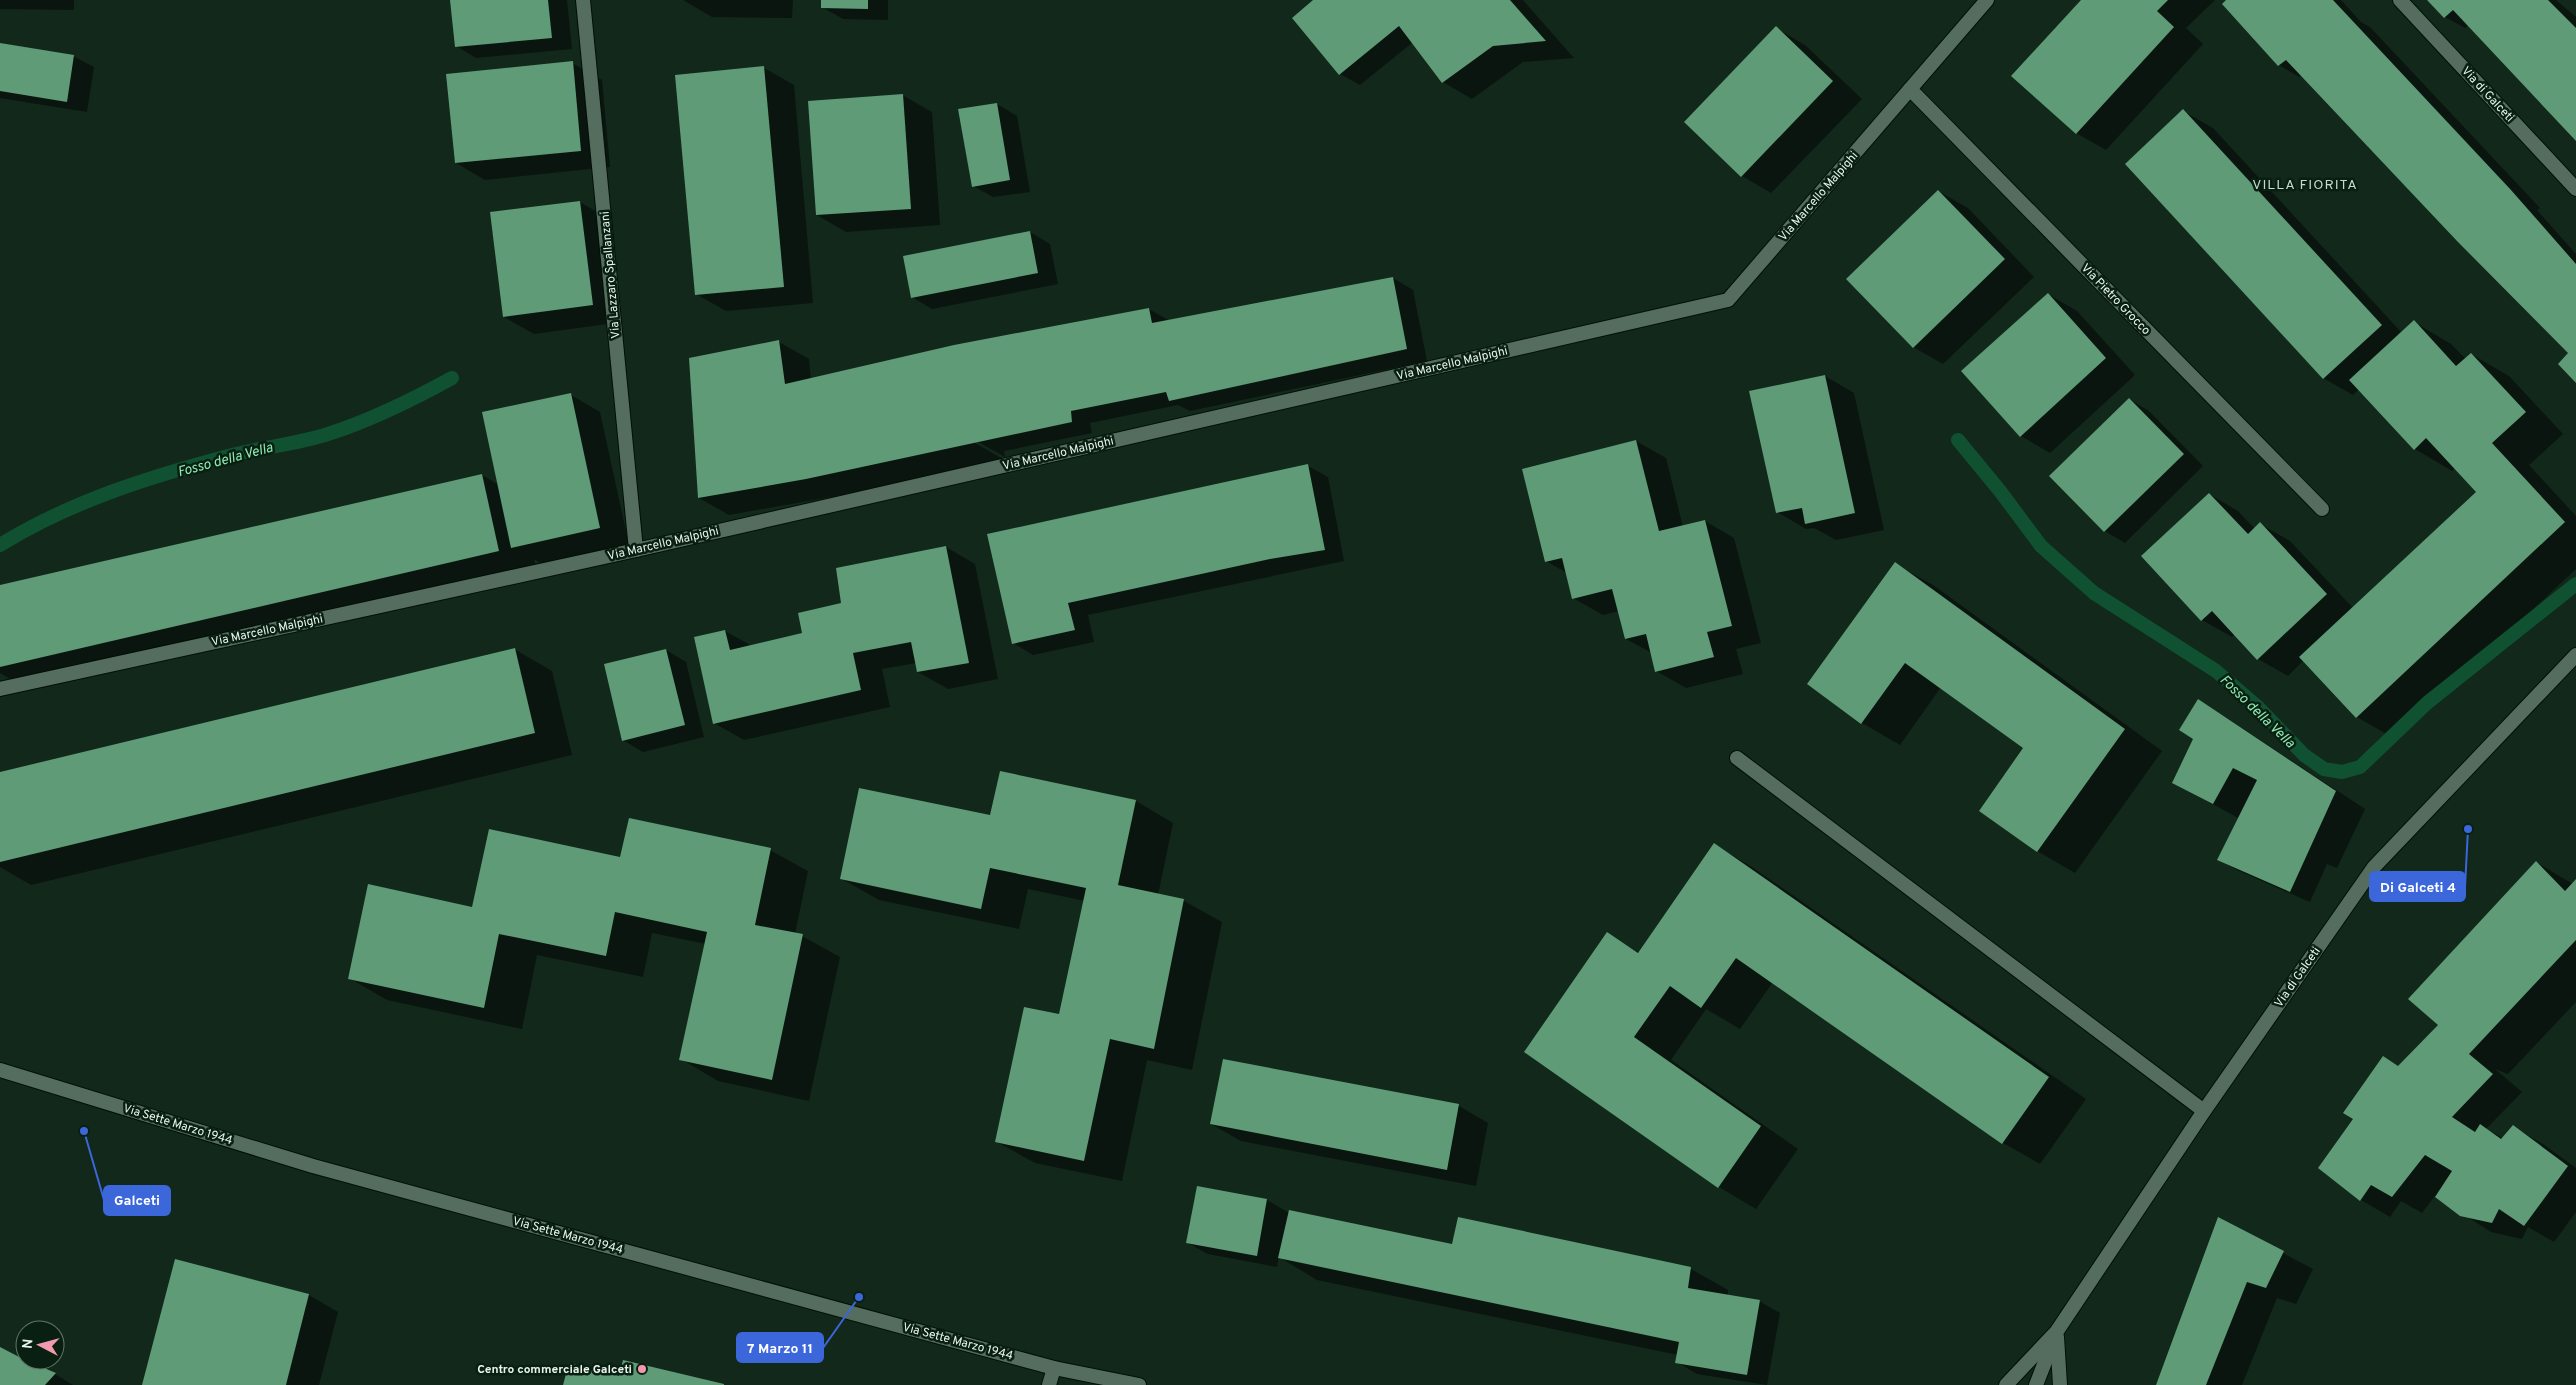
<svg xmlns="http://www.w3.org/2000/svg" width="2576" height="1385" viewBox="0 0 2576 1385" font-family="Overpass,sans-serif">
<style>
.shadow{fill:#0007}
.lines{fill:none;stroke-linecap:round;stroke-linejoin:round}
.stream{stroke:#0f5130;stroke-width:14}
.building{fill:#5e9b76}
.service-casing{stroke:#001106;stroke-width:16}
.minor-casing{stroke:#001106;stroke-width:16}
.tertiary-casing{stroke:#001106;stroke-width:16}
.service{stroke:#556d5e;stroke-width:14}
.minor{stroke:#556d5e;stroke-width:14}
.tertiary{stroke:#556d5e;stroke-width:14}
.poi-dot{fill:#f29aad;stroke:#091f12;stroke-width:2}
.labels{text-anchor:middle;stroke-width:5;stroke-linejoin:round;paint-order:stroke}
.street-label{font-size:12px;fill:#e8f5ec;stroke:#091f12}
.poi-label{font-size:12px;font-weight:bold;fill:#e8f5ec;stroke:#091f12;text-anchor:end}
.neighbourhood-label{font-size:14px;letter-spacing:1px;fill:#c2ddcb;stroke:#091f12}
.water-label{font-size:14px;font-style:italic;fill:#90eab3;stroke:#091f12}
.leader{fill:none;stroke:#3b67db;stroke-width:2}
.callout-dot{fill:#3b67db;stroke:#091f12;stroke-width:2}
.callout{fill:#3b67db;stroke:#3b67db;stroke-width:2}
.callout-label{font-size:14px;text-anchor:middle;font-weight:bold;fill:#fff}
</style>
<rect width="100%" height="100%" fill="#12281b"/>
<g class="shadow">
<path d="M0 0H74V10L0 9Z"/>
<path d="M452 0H567L572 49 476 58 456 46Z"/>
<path d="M683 0H793L792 18 712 17Z"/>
<path d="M823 0H888V20L843 19 822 7Z"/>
<path d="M1315 0H1523L1574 58 1523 62 1472 99 1443 82 1412 43 1360 85 1340 74Z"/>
<path d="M2082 0H2215L2186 28 2203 44 2106 150 2076 133Z"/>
<path d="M2228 0H2341L2361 22 2370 27 2540 208 2537 210 2576 254V381L2570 353 2301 75 2299 77 2279 65Z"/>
<path d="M2429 0H2556L2576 17V139L2469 25 2465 28 2445 17Z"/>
<path d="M1776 28 1805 45 1862 99 1771 193 1742 176 1686 122Z"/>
<path d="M0 44 73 56 94 67 87 112 0 98Z"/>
<path d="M572 63 602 80 610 167 485 180 456 163Z"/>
<path d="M764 68 794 85 813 303 726 311 696 294 676 76Z"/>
<path d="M902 95 932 112 940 225 846 232 817 215Z"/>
<path d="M997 104 1017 116 1030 192 993 197 973 186Z"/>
<path d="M2183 111 2213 128 2402 333 2414 322 2451 344 2466 359 2471 354 2509 376 2563 434 2529 465 2576 516V569L2395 739 2357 717 2304 660 2288 676 2258 659 2235 634 2232 637 2202 620 2143 556 2209 494 2238 511 2255 529 2260 524 2290 541 2353 608 2478 492 2455 468 2452 471 2415 449 2359 389 2353 395 2323 378Z"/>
<path d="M1938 191 1968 208 2034 277 1943 364 1913 347Z"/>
<path d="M580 202 609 219 622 322 534 334 504 317Z"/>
<path d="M1030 232 1050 244 1058 284 932 309 912 297Z"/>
<path d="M1393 278 1413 290 1427 361 1190 411 1178 405 1090 423 1092 433 1004 451 1005 457 971 438 970 440 1003 459 836 496 729 515 699 498 690 359 779 342 809 359 811 380 1149 309 1170 321Z"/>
<path d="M2048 294 2077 311 2135 375 2050 453 2021 436Z"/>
<path d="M1825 376 1854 393 1884 530 1836 540 1814 528 1806 529 1777 512Z"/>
<path d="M571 395 600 412 629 545 542 564 534 559 537 573 29 690 0 673V586L482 475 499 485Z"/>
<path d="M2129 399 2149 411 2203 466 2125 543 2105 531 2051 476Z"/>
<path d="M1636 441 1666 458 1683 527 1705 521 1734 538 1761 643 1736 649 1743 674 1686 688 1656 671 1652 653 1626 639 1619 611 1603 615 1573 598 1567 573 1546 561Z"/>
<path d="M1308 466 1328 477 1344 561 1088 615 1094 642 1033 655 1013 643 989 535Z"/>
<path d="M946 547 975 564 998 679 948 689 918 672 916 663 882 669 890 707 744 740 714 723 725 631 752 646 804 634 843 604Z"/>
<path d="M1895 564 1933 585 2162 751 2075 873 2037 851 2025 748 1941 687 1900 745 1862 723 1809 684Z"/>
<path d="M514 649 552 671 572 755 31 885 0 867V773Z"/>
<path d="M666 650 686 662 704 737 643 752 623 740Z"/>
<path d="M2198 701 2227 718 2365 809 2337 868 2327 864 2310 902 2239 871 2219 860 2238 818 2173 782 2195 738Z"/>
<path d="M1136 801 1173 823 1158 895 1184 901 1222 922 1192 1070 1147 1060 1122 1181 1035 1163 997 1142 1060 1016 1085 901 1028 889 1019 929 879 900 842 879 991 817Z"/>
<path d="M1715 845 1752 867 2086 1099 2040 1164 2003 1143 1773 982 1740 1029 1706 1009 1671 1060 1798 1149 1756 1209 1719 1187 1525 1052 1607 934 1640 953Z"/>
<path d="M770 850 808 871 795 934 802 936 840 957 809 1101 718 1081 681 1059 706 944 652 933 643 977 537 955 522 1029 387 1000 349 978 473 908 621 859Z"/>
<path d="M2536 862 2573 884 2576 881V1002L2508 1074 2495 1069 2522 1092 2486 1129 2503 1138 2514 1127 2543 1144 2576 1168V1212L2554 1242 2528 1227 2522 1239 2491 1232 2435 1196 2422 1213 2401 1201 2390 1217 2361 1200 2320 1168 2399 1067 2439 1025Z"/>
<path d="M1224 1060 1459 1106 1488 1123 1476 1186 1241 1141 1211 1124Z"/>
<path d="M1198 1187 1267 1200 1289 1213 1453 1245 1459 1219 1691 1269 1728 1290V1296L1759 1301 1780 1313 1767 1385 1697 1374 1677 1362 1678 1355 1317 1280 1279 1257 1277 1267 1208 1254 1188 1243Z"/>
<path d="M2219 1219 2313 1269 2296 1304 2277 1298 2242 1385H2157Z"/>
<path d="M309 1295 338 1312 319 1385H143Z"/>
<path d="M0 1348 55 1374 73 1385H0Z"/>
</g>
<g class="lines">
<g class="stream">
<path d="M1958 440 2000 491 2041 546 2094 593 2216 671 2258 707 2304 755 2324 769 2342 772 2360 767 2427 703 2576 584"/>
<path d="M0 545C71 501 152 476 232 455 264 447 297 444 328 434 372 420 412 400 452 378"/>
</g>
</g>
<g class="building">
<path d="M450 0H548L552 38 455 47Z"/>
<path d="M821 0H868V9L821 8Z"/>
<path d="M1313 0H1510L1546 41 1493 46 1442 83 1399 26 1339 75 1292 18Z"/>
<path d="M2081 0H2168L2157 11 2174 27 2076 134 2011 76Z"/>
<path d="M2226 0H2333L2511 190 2576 264V383L2558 364 2568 353 2457 241 2286 60 2278 66 2222 4Z"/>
<path d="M2427 0H2548L2576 28V141L2453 10 2444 18Z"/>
<path d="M1776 26 1833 81 1741 177 1684 122Z"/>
<path d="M0 43 74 55 67 102 0 91Z"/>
<path d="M573 61 581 151 455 163 446 74Z"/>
<path d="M764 66 784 287 695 295 675 75Z"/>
<path d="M903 94 911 209 816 215 808 101Z"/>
<path d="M997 103 1010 180 972 187 958 109Z"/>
<path d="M2183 109 2382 325 2323 379 2125 164Z"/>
<path d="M1938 190 2005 259 1913 348 1846 279Z"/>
<path d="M580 201 593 305 503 317 490 212Z"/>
<path d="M1030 231 1038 273 911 298 903 256Z"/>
<path d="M1393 277 1407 349 1169 401 1166 392 1071 411 1072 422 806 479 698 498 689 358 779 340 785 384 954 345 1149 308 1152 323Z"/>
<path d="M2048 293 2106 358 2020 437 1961 371Z"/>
<path d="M2414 320 2456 366 2471 353 2526 412 2492 443 2565 522 2356 718 2299 657 2476 492 2426 438 2414 450 2349 380Z"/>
<path d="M1825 375 1855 513 1805 524 1802 508 1776 513 1749 391Z"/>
<path d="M571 393 600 528 511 548 482 412Z"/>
<path d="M2129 398 2184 454 2104 532 2049 476Z"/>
<path d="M1636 440 1659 531 1705 520 1732 626 1707 632 1714 657 1655 672 1646 634 1625 639 1612 589 1572 599 1562 558 1545 562 1522 469Z"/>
<path d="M1308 464 1325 550 1270 559 1068 603 1075 630 1012 644 987 534Z"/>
<path d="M482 474 499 551 0 667V585Z"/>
<path d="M2209 493 2248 534 2260 522 2327 594 2257 660 2212 611 2201 621 2141 556Z"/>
<path d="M946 546 969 663 917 672 911 642 853 653 861 690 713 724 694 637 725 630 730 650 802 633 798 613 841 603 836 568Z"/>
<path d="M1895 562 2125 729 2037 852 1979 811 2023 748 1905 663 1861 724 1807 684Z"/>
<path d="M515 648 535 733 0 862V772Z"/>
<path d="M666 649 685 725 622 741 604 664Z"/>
<path d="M2198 699 2336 791 2290 892 2217 860 2257 780 2233 768 2213 804 2172 783 2193 739 2179 730Z"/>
<path d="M1000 771 1136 800 1118 885 1184 899 1154 1049 1110 1039 1084 1161 995 1142 1024 1007 1059 1014 1086 888 990 868 981 909 840 879 859 788 990 815Z"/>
<path d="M629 818 771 848 755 925 803 934 772 1080 679 1060 707 932 615 912 606 956 499 934 484 1008 348 979 368 884 472 907 489 829 620 857Z"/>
<path d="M1714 843 2049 1077 2002 1144 1736 958 1701 1008 1670 986 1634 1037 1761 1126 1718 1188 1524 1052 1607 932 1638 953Z"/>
<path d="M2536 861 2565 891 2576 879V940L2469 1054 2493 1074 2452 1117 2475 1132 2480 1124 2501 1139 2513 1125 2568 1166 2524 1226 2499 1209 2492 1223 2460 1216 2435 1197 2452 1171 2425 1155 2392 1197 2371 1185 2360 1201 2318 1168 2353 1119 2343 1113 2383 1056 2398 1066 2438 1025 2408 999Z"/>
<path d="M1223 1059 1459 1104 1447 1170 1210 1124Z"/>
<path d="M1197 1186 1267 1199 1257 1256 1186 1243Z"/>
<path d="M1289 1210 1452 1244 1458 1217 1691 1267 1688 1288 1760 1300 1747 1375 1675 1363 1679 1342 1278 1258Z"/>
<path d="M2218 1217 2284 1251 2266 1288 2247 1282 2206 1385H2156Z"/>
<path d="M175 1259 309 1294 286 1385H142Z"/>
<path d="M0 1347 25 1360 56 1373 45 1385H0Z"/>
<path d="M623 1360 724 1384V1385H563L569 1363 619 1376Z"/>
</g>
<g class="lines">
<defs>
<path id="service" d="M1737 758 2204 1111"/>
<g id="minor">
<path d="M583 0 636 550"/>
<path d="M2400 0 2576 189"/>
<path d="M1910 89 2322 509"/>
<path d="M0 689 636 550 1728 300 1987 0"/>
<path d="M2057 1337 2060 1385"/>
<path d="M1049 1385 1054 1368"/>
<path d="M2006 1385 2057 1331 2204 1111 2374 867 2576 655"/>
<path d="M2036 1385 2054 1339"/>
</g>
<path id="tertiary" d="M0 1070 313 1166 1054 1368 1139 1385"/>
</defs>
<use href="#service" class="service-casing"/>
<use href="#minor" class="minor-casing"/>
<use href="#tertiary" class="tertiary-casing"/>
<use href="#service" class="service"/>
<use href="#minor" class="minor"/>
<use href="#tertiary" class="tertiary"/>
</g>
<circle class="poi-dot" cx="642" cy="1369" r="5"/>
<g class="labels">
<g class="street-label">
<text transform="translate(2488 94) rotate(47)" y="4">Via di Galceti</text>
<text transform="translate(1818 196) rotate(-49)" y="4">Via Marcello Malpighi</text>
<text transform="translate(610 275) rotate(-95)" y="4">Via Lazzaro Spallanzani</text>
<text transform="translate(2116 299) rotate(46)" y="4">Via Pietro Grocco</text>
<text transform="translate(1452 363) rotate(-13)" y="4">Via Marcello Malpighi</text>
<text transform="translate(1058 453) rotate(-13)" y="4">Via Marcello Malpighi</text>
<text transform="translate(663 543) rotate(-13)" y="4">Via Marcello Malpighi</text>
<text transform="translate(267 630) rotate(-12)" y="4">Via Marcello Malpighi</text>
<text transform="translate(2297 977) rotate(-55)" y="4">Via di Galceti</text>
<text transform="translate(178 1124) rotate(17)" y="4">Via Sette Marzo 1944</text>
<text transform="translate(568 1235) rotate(15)" y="4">Via Sette Marzo 1944</text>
<text transform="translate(958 1341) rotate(15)" y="4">Via Sette Marzo 1944</text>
</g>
<g class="poi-label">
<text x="632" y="1373">Centro commerciale Galceti</text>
</g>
<g class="neighbourhood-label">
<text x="2305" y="189">VILLA FIORITA</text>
</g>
<g class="water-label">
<text transform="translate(225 459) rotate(-15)" y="5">Fosso della Vella</text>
<text transform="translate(2258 711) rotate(44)" y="5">Fosso della Vella</text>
</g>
</g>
<path class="leader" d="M2468 829L2465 887M84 1131L104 1200M859 1297L823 1348"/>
<g class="callout-dot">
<circle cx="2468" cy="829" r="5"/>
<circle cx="84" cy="1131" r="5"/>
<circle cx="859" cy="1297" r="5"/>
</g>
<g class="callout">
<rect x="2370" y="872" width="95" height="29" rx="5"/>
<rect x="104" y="1186" width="66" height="29" rx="5"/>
<rect x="737" y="1333" width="86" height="29" rx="5"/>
</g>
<g class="callout-label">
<text x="2418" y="892">Di Galceti 4</text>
<text x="137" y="1205">Galceti</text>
<text x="780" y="1353">7 Marzo 11</text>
</g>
<g transform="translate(40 1345) rotate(276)"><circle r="24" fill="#091f12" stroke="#627569"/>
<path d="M0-4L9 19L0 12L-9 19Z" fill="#f29aad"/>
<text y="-8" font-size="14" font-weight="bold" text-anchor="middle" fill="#e8f5ec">N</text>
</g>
</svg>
